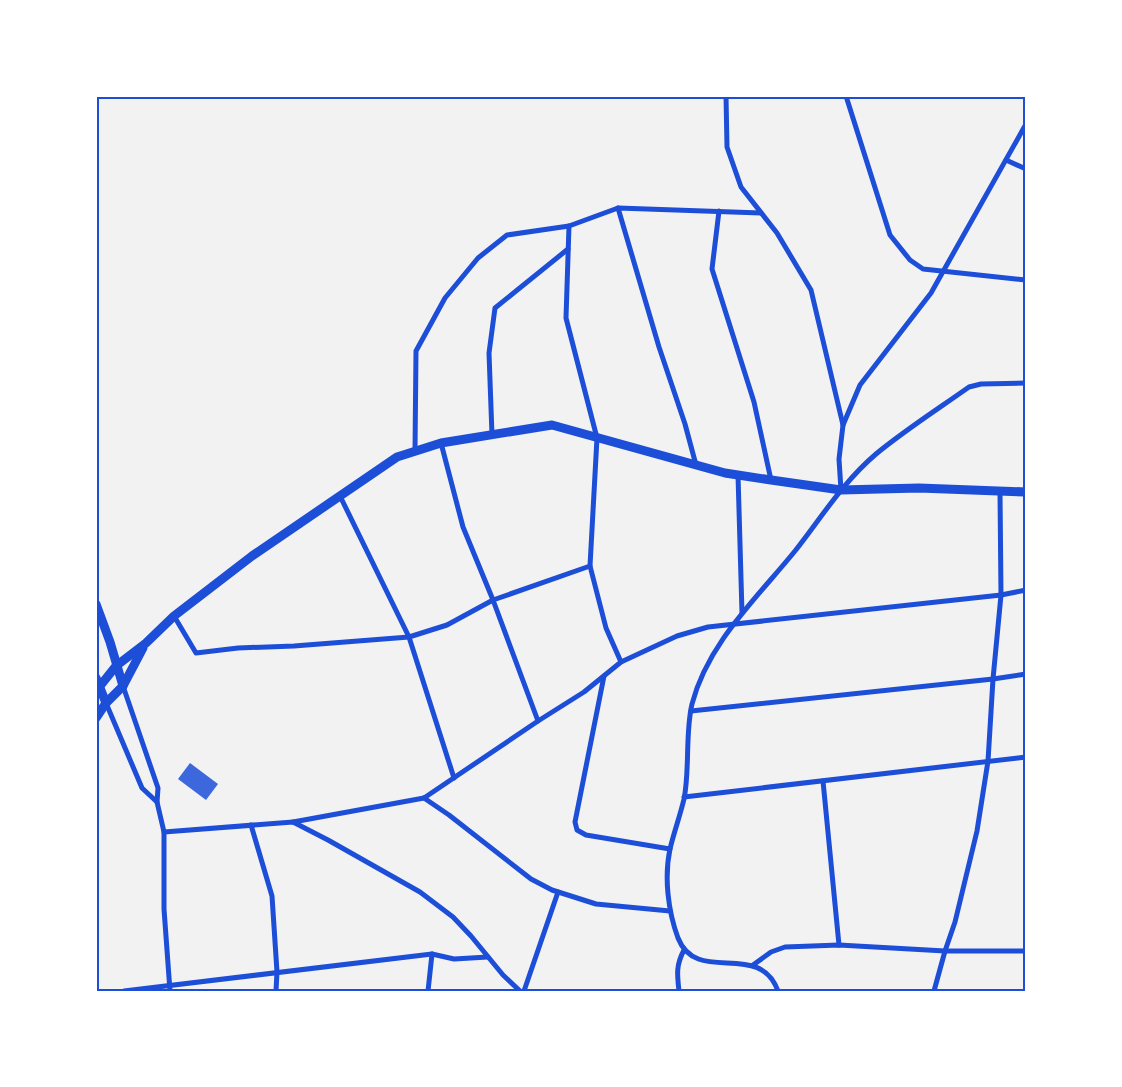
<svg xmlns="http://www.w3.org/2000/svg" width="1122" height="1087" viewBox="0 0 1122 1087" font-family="'Exo 2',sans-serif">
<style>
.building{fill:#3d67dc}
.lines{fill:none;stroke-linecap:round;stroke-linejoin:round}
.minor{stroke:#1d4ed8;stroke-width:5}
.tertiary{stroke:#1d4ed8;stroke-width:9}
.neatline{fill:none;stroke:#1d4ed8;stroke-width:2}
</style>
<rect width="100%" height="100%" fill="#f2f2f2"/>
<path class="building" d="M190 763 218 784 206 800 178 779Z"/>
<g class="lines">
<g class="minor">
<path d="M726 96 727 147 741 187 777 233 811 290 843 425"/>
<path d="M846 96 890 235 910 260 923 269 1026 280"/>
<path d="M1006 160 1026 169"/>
<path d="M618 208 659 347 685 424 696 465"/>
<path d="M719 211 712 269 754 402 771 480"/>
<path d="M569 226 566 318 597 438 590 566 606 628 621 662"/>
<path d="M492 435 489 353 495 308 568 249"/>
<path d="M441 443 463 527 493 600 538 721"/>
<path d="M415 451 416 351 445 298 478 258 507 235 569 226 618 208 761 213"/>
<path d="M738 475 742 613"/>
<path d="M841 490 839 459 843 425 860 385 931 293 1026 124"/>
<path d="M340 496 409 637 454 778"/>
<path d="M174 616 196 653 238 648 294 646 409 637 447 625 493 600 590 566"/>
<path d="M604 676 575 822 577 830 586 835 670 849"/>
<path d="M123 686 158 788 157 802 164 832V909L170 991"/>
<path d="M106 703 142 788 157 802"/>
<path d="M691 711 993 679 1026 674"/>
<path d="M823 781 839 945"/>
<path d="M684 797 1026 757"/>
<path d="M424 798 449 815 531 879 552 890 596 904 670 911"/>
<path d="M293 822 424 798 538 721 584 692 621 662 677 636 708 627 1001 595 1026 590"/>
<path d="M251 825 272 896 277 972 276 991"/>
<path d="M164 832 293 822 328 840 420 892 453 917 471 936 503 975 520 991"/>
<path d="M753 965 771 952 785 947 839 945 945 951H1026"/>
<path d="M124 991 432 954 454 959 488 957"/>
<path d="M428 991 432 954"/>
<path d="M524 991 558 892"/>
<path d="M679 991C677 974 676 965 684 950"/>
<path d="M778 991C759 939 697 986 678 938 668 911 664 877 670 849 674 832 680 816 684 799 690 770 685 733 692 704 708 643 756 599 795 551 821 518 843 482 876 454 905 430 938 409 969 387L981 384 1026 383"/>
<path d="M934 991 945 951 955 922 977 831 988 761 993 679 1001 595 1000 491"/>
</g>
<g class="tertiary">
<path d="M96 604 110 642 123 686"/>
<path d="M96 678 106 703"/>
<path d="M96 691 116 666 146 643 174 616 252 556 397 457 441 443 552 425 725 473 771 480 841 490 919 488 1026 492"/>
<path d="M96 718 106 703 123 686 143 648"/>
</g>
</g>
<rect width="1122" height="1087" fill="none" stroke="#ffffff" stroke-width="195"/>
<rect x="98" y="98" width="926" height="892" class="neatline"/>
</svg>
